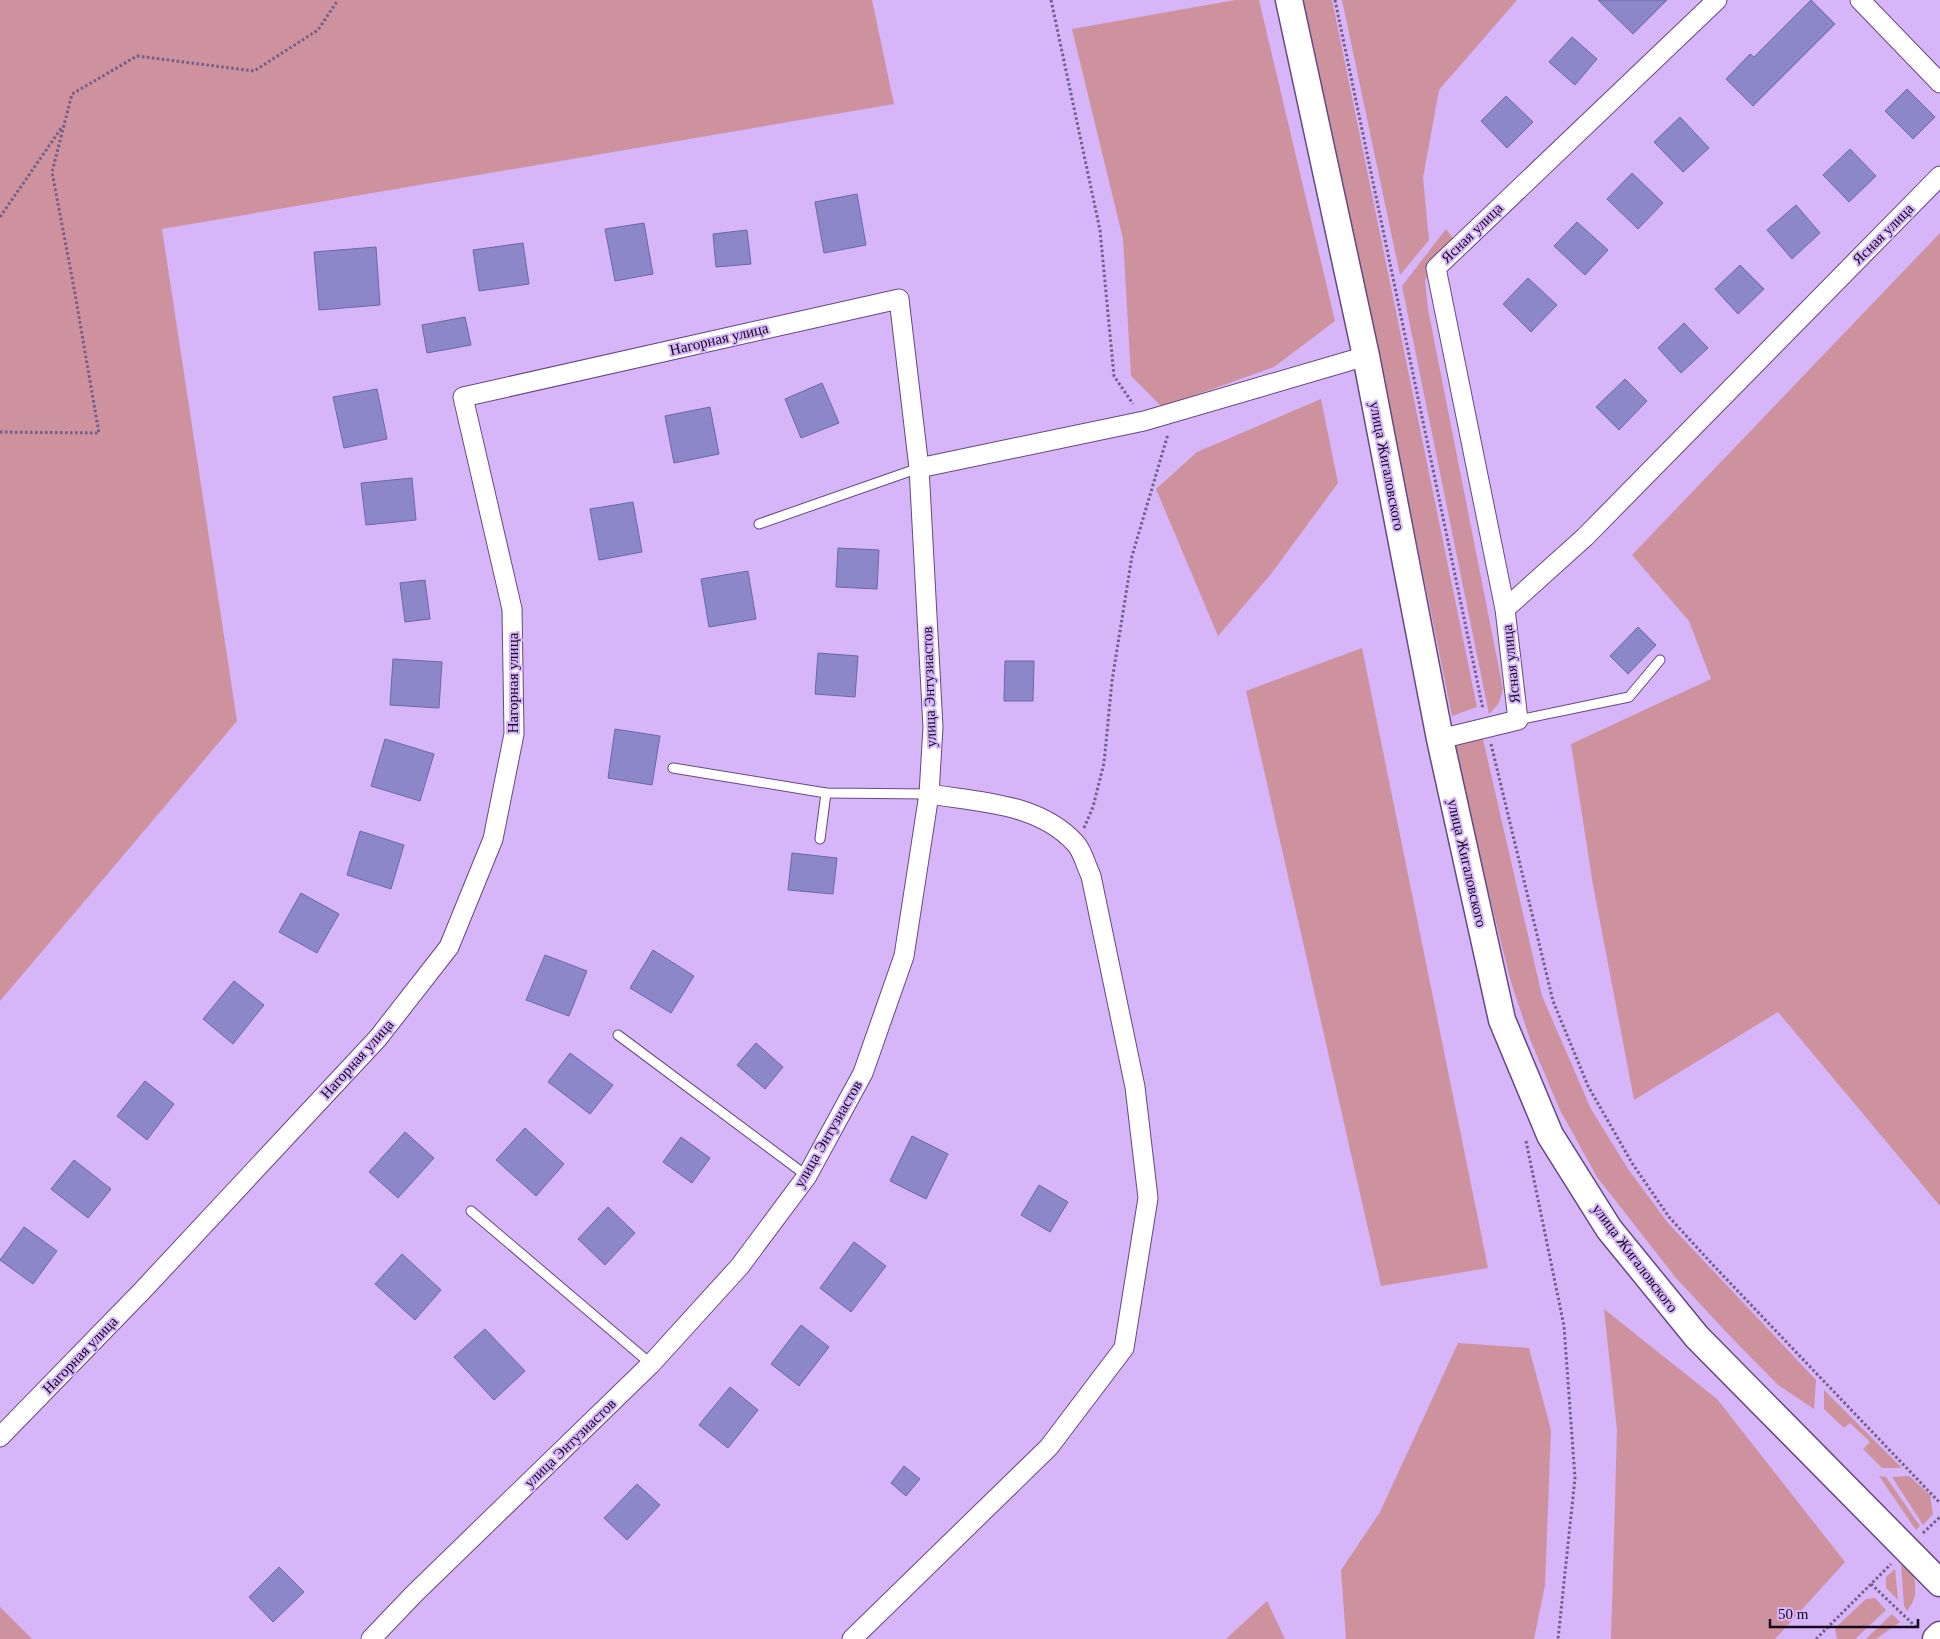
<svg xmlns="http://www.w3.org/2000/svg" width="1940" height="1639" viewBox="0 0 1940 1639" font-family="Georgia,serif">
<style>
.green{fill:#ce929e}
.building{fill:#8b87c9;stroke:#6c67a7}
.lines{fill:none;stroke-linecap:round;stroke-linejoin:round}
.lane-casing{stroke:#664883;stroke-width:11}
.street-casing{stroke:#664883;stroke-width:21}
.secondary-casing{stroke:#664883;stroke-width:29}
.path{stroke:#735d89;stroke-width:3;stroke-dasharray:2.5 2.5;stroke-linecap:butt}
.lane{stroke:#fff;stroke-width:9}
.street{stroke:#fff;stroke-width:19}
.secondary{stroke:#fff;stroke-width:26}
.labels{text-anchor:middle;stroke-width:4;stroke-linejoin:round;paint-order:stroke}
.street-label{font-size:15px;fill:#14081f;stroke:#d6b5f8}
</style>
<rect width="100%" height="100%" fill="#d6b5f8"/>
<g class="green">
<path d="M0 0H872L894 104 162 229 237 721 0 1001Z"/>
<path d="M1235 0H1259L1335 321 1274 367 1162 407 1131 376 1123 239 1072 29Z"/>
<path d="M1301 0H1332L1335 14 1477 707 1452 716 1380 361Z"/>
<path d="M1342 0H1517L1439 90 1423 178 1429 240 1400 275Z"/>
<path d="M1446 229 1455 241 1431 266 1425 281 1428 309 1503 689 1499 703 1489 714 1402 286Z"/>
<path d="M1940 233V1206L1778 1012 1634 1100 1593 885 1571 744 1711 679 1689 621 1632 555Z"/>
<path d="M1321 399 1338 483 1271 574 1218 636 1156 489 1197 452Z"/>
<path d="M1362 648 1488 1268 1381 1286 1246 691Z"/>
<path d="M1482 735 1542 996 1591 1109 1628 1169 1668 1223 1816 1380 1814 1409 1778 1385 1729 1335 1676 1278 1597 1177 1560 1110 1530 1039 1511 982 1453 751 1457 741Z"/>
<path d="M1604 1309 1717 1399 1845 1562 1775 1639H1611L1617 1430Z"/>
<path d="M1458 1343 1529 1348 1551 1430 1545 1585 1534 1639H1346L1341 1570 1380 1512Z"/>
<path d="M1824 1390 1902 1468H1882L1863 1449 1870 1442 1850 1423 1844 1428 1824 1409Z"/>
<path d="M1879 1476 1886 1477 1920 1526 1916 1530Z"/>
<path d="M1909 1476 1930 1495 1933 1514 1923 1525 1892 1477Z"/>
<path d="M1901 1562 1914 1575C1916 1591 1917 1598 1907 1611L1904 1606Z"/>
<path d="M1895 1569 1898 1600 1886 1588V1577Z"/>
<path d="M1875 1598 1886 1610 1855 1639H1837L1835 1628 1866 1599Z"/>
<path d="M1267 1601 1285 1639H1226Z"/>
<path d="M0 1607 32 1639H0Z"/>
<path d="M1892 1614 1900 1622 1876 1639H1866Z"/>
</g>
<g class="building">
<path d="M1598 0H1667L1633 34Z"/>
<path d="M1811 0 1835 24 1753 106 1726 79 1750 54 1754 57Z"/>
<path d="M1572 37 1597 59 1575 85 1549 62Z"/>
<path d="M1907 89 1935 117 1913 139 1885 111Z"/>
<path d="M1506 96 1533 122 1507 148 1481 121Z"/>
<path d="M1680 117 1709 148 1683 172 1654 142Z"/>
<path d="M1850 149 1876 176 1849 202 1823 175Z"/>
<path d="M1632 173 1663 203 1638 229 1607 199Z"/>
<path d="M857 194 866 245 824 253 815 202Z"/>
<path d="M1796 205 1820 233 1792 259 1767 230Z"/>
<path d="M1577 222 1608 250 1585 275 1554 246Z"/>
<path d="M644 223 653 274 615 281 605 229Z"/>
<path d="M747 230 751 264 716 267 713 234Z"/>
<path d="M523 243 529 284 479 291 473 250Z"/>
<path d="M376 247 380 305 319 310 314 252Z"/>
<path d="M1740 265 1764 289 1738 314 1715 289Z"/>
<path d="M1528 278 1557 305 1531 332 1503 304Z"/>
<path d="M465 317 471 345 427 353 422 325Z"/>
<path d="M1684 323 1708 348 1681 373 1658 348Z"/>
<path d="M1625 379 1647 401 1619 430 1596 407Z"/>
<path d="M822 383 839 423 801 438 785 399Z"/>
<path d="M377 389 387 439 344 448 333 397Z"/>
<path d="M710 407 719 454 674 463 665 416Z"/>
<path d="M412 478 416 520 366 525 361 483Z"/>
<path d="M633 502 642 552 599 560 590 509Z"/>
<path d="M838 548 879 550 877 589 836 587Z"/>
<path d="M748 571 756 619 709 627 701 579Z"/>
<path d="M425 580 430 619 405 622 400 583Z"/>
<path d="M1638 627 1656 645 1628 674 1610 656Z"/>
<path d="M818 653 858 656 855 697 815 694Z"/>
<path d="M393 659 442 662 439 708 390 705Z"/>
<path d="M1005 661H1034L1033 701H1004Z"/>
<path d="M615 729 660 736 652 785 608 778Z"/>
<path d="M385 739 434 754 420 801 371 786Z"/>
<path d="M360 831 404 845 391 889 347 875Z"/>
<path d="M792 853 837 858 833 894 788 890Z"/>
<path d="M301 893 339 914 317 953 279 932Z"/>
<path d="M653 950 694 976 671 1013 630 988Z"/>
<path d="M545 955 587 971 569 1016 526 1000Z"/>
<path d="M234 981 264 1005 233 1044 203 1019Z"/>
<path d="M756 1043 783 1067 765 1089 737 1065Z"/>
<path d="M570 1053 613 1085 590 1114 548 1082Z"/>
<path d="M145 1081 174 1104 147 1140 117 1116Z"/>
<path d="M525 1128 564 1164 536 1196 496 1160Z"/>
<path d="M405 1132 434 1158 398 1198 369 1172Z"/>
<path d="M912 1136 948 1154 926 1199 890 1181Z"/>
<path d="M681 1137 710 1158 692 1183 663 1162Z"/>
<path d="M74 1160 111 1189 88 1218 51 1189Z"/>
<path d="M1039 1185 1068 1202 1050 1232 1021 1215Z"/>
<path d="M608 1207 635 1233 605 1265 578 1239Z"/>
<path d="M24 1227 57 1251 33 1284 0 1260Z"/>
<path d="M854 1242 886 1266 851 1312 820 1288Z"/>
<path d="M402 1254 441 1290 415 1320 375 1284Z"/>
<path d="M801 1325 829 1347 799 1386 771 1364Z"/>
<path d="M485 1329 525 1371 494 1400 454 1357Z"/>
<path d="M730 1387 758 1410 728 1448 699 1425Z"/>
<path d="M904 1466 920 1479 906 1496 891 1483Z"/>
<path d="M637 1484 660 1505 627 1540 604 1518Z"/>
<path d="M279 1567 304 1592 273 1622 249 1597Z"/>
</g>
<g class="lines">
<defs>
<g id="lane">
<path d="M759 524 919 468"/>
<path d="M1518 720 1629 697 1660 660"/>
<path d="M673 768 826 793 929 794"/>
<path d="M820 839 826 793"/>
<path d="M618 1035 807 1176"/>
<path d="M471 1211 651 1364"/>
</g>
<g id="street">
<path d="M1860 0 1940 83"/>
<path d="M919 468 1144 421 1366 356"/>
<path d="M1505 609 1585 537 1940 176"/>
<path d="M1440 739 1518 720 1505 609 1436 268 1717 0"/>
<path d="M0 1437 142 1291 378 1038 449 947 493 839 514 734 512 609 463 397 899 299 919 468 933 727 929 794 904 956 863 1073 807 1176 740 1266 651 1364 414 1594 371 1639"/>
<path d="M852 1639 1049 1447 1124 1348 1148 1198 1135 1087 1091 876C1086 866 1083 852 1076 844 1040 803 979 802 929 794"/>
</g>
<g id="secondary">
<path d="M1289 0 1366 356 1440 739 1502 1020 1550 1135 1609 1229 1697 1337 1940 1583"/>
<path d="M1936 1639 1940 1635"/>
</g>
</defs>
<use href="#lane" class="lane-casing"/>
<use href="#street" class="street-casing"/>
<use href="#secondary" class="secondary-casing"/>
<g class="path">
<path d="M1051 0 1100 230 1114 376 1133 404"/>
<path d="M1335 0 1483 709"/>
<path d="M0 217 62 127"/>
<path d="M0 432 99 433 74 288 52 172 72 94 137 56 254 71 318 30 338 0"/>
<path d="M1491 744 1553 1001 1588 1086 1632 1163 1669 1217 1714 1266 1940 1503"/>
<path d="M1084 828 1093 807 1104 763 1112 681 1132 556 1168 434"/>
<path d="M1526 1141 1564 1326 1575 1478 1558 1639"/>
<path d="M1923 1533 1940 1517"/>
<path d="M1871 1584 1917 1628"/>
<path d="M1816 1639 1891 1564"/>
</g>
<use href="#lane" class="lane"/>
<use href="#street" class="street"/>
<use href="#secondary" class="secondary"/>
</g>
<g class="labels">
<g class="street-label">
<text transform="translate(1472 233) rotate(-44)" y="5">Ясная улица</text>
<text transform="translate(1883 234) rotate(-45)" y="5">Ясная улица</text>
<text transform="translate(719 339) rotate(-13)" y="5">Нагорная улица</text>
<text transform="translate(1387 466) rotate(79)" y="5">улица Жигаловского</text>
<text transform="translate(1511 664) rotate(-96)" y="5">Ясная улица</text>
<text transform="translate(513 683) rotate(-90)" y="5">Нагорная улица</text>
<text transform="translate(929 687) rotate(-92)" y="5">улица Энтузиастов</text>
<text transform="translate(1467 863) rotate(77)" y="5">улица Жигаловского</text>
<text transform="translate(357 1059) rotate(-48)" y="5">Нагорная улица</text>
<text transform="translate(828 1134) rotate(-60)" y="5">улица Энтузиастов</text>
<text transform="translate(1635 1258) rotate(53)" y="5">улица Жигаловского</text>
<text transform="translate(80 1355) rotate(-46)" y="5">Нагорная улица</text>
<text transform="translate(570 1443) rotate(-44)" y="5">улица Энтузиастов</text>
</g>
</g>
<path d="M1770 1619v8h148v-8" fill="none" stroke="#14081f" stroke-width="2.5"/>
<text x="1778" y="1619" font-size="15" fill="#14081f" stroke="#d6b5f8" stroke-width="4" paint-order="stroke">50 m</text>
</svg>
